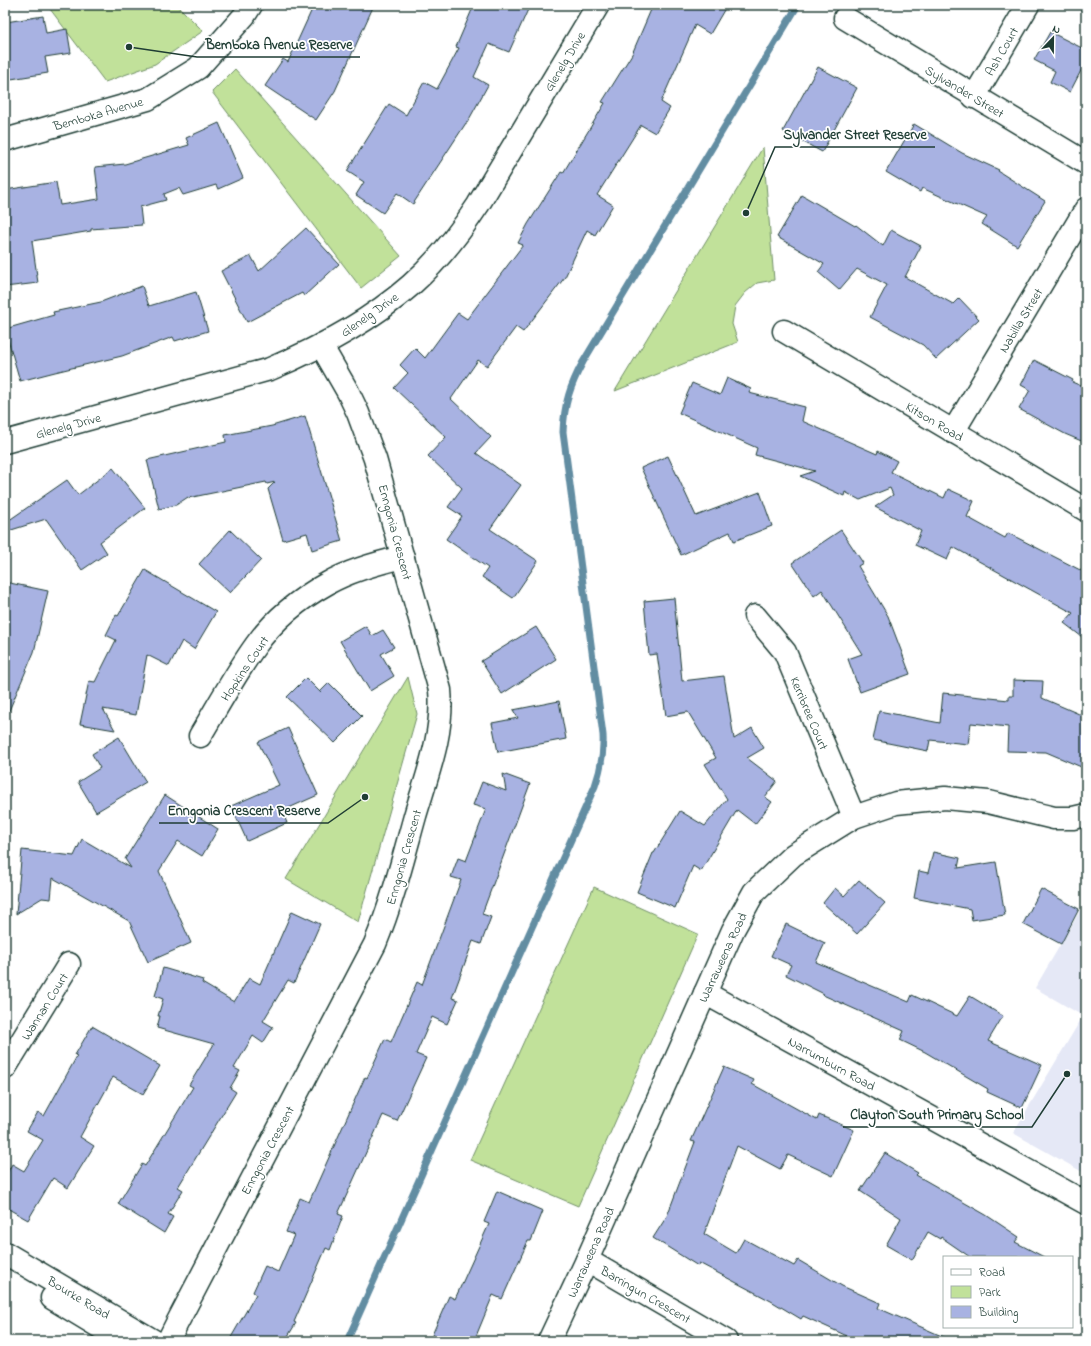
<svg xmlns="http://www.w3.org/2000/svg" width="1091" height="1346" viewBox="0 0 1091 1346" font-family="'Indie Flower',sans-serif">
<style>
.built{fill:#e5e8f6}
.green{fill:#c1e19a;stroke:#708f67}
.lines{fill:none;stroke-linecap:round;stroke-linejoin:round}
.stream{stroke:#628da2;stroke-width:7}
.building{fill:#a8b2e2;stroke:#1f3d34}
.minor-casing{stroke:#1f3d34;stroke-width:25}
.secondary-casing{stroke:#1f3d34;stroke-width:25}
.minor{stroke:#fff;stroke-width:22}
.secondary{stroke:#fff;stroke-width:22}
.labels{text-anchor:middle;stroke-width:3.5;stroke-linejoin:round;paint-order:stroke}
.street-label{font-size:13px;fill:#1f3d34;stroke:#fff}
.leader{fill:none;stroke:#1f3d34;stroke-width:1.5}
.callout-dot{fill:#1f3d34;stroke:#fff;stroke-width:1.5}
.callout-label{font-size:14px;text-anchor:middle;font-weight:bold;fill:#1f3d34;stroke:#fff;stroke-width:3.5;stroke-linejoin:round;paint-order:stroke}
</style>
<rect width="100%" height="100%" fill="#fff"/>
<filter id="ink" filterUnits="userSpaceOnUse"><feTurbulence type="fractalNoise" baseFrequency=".025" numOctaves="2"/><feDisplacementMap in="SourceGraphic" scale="8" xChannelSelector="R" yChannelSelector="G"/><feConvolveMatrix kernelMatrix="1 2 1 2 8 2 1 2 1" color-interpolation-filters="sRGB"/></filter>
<g filter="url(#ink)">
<path class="built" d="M1086 901V1174L1013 1133 1083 1016 1035 988Z"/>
<g class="green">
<path d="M47 5H177L203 31 155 64 105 82Z"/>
<path d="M235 69 401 256 361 288 212 92Z"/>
<path d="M763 147 774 280 757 283 745 293 735 306 732 324 738 342 615 391Z"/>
<path d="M408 677 417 714 358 922 286 879Z"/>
<path d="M594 887 698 934 578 1206 470 1160Z"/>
</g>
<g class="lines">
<path class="stream" d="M347 1341 595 786C601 769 604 753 603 735L563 432C564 404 570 386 583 362L798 5"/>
</g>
<g class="building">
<path d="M314 5H374L335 91 316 120 265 86 283 59 288 62Z"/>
<path d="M474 5H530L509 52 489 44 474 77 488 85 467 123H466L413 204 397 193 383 213 356 195 364 182 347 171 389 104 406 115 424 82 437 89 459 48 456 47Z"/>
<path d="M653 5H727L710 34 695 25 661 102 670 108 655 133 641 125 597 195 613 205 595 235 587 230 565 277 523 332 516 327 487 366 478 360 451 399 491 437 476 453 521 485 490 529 538 561 513 598 482 577 488 568 446 539 462 516 448 507 462 488 428 456 446 437 394 388 408 373 400 365 415 348 425 358 458 313 467 319 523 245 518 243 528 224 561 172 563 173 605 103 602 102 632 54Z"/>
<path d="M43 16 46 33 67 29 71 53 45 57 48 73 5 80V29L6 22Z"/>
<path d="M1050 32 1086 50V61L1070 92 1050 82 1055 71 1034 60Z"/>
<path d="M818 67 857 88 822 152 783 131Z"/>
<path d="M219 123 243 178 218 189 216 185 183 195 179 188 164 194 166 200 140 207 142 225 91 229V231L32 241 38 283 5 287V190L56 182 60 205 99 199 95 167 125 164 189 145 186 138Z"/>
<path d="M914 124 962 153 999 170 998 171 1045 201 1017 246 982 224 987 217 922 188 920 192 886 172Z"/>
<path d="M802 195 855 226 856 225 883 246 891 230 921 246 905 277 953 304 959 298 979 319 936 359 923 345 870 317 887 285 857 269 839 290 818 272 824 264 777 237Z"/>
<path d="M306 228 339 264 304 296 302 293 247 322 221 271 251 256 259 271Z"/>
<path d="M142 286 149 306 196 292 208 331 175 341 173 337 122 356 55 372 20 381 5 329 54 315 53 312 101 302Z"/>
<path d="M1034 360 1073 380 1072 382 1086 388V443L1065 434 1019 409 1030 390 1021 385Z"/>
<path d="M727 378 751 389 749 393 805 407 802 421 877 454 878 451 897 461 891 472 944 498 948 489 974 501 967 517 1005 538 1008 533 1086 573V640L1064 623 1073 613 953 547 947 560 915 545 921 531 875 507 893 495 890 488 860 500 845 492 844 496 800 476 815 471 755 455 757 448 679 413 692 383 720 395Z"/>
<path d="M305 416 342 541 312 550 307 533 283 540 268 489 275 482 267 484 266 482 188 498V497L176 505 159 509 147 460 226 442 225 435 272 426Z"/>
<path d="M668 456 696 516 760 492 772 526 734 541 730 532 681 555 641 468Z"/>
<path d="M113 468 145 508 100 542 107 553 82 570 46 519 5 532V523L67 480 78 495Z"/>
<path d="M230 530 261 560 230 593 199 564Z"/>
<path d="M841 530 863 563 858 566 888 616 910 674 860 692 848 659 862 654 822 590 814 596 792 563Z"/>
<path d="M145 570 216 612 194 649 182 641 169 666 147 655 136 715 103 709 115 730 80 724 89 681 95 682 116 640 106 635 116 615 118 616Z"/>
<path d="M5 582 48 591 34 652 5 720Z"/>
<path d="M674 598 682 681 724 676 734 739 752 728 764 748 747 758 777 781 765 797 772 802 755 824 737 810 701 871 693 866 675 908 637 892 653 853H654L680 811 705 826 727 799 705 764 716 758 688 712 666 716 657 654 649 655 644 601Z"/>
<path d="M366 626 372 636 383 630 394 647 381 654 394 676 370 691 340 641Z"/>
<path d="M536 627 556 659 502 694 481 661Z"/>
<path d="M306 678 320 692 329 683 362 716 335 743 287 697Z"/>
<path d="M1013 680 1043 681 1042 698 1086 717V769L1046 752 1007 751 1008 727 971 723 968 744 930 740 928 751 873 740 879 711 940 723 943 693 1009 700V696H1013Z"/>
<path d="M559 701 566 739 498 752 492 723 518 718 513 710Z"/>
<path d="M288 728 318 795 282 811 287 823 247 841 231 806 279 785 258 742Z"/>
<path d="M119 737 146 782 96 812 78 782 100 768 92 754Z"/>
<path d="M503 774 530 784 482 914 491 917 481 944 473 941 452 998 458 1000 447 1024 432 1017 416 1054 426 1058 397 1121 383 1115 338 1214 343 1216 330 1250 326 1248 294 1322 296 1323 285 1341H229L256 1294 253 1292 265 1266 278 1272 294 1235 286 1232 300 1198 309 1202 365 1077 367 1078 385 1039 391 1042 417 982 422 985 461 880 451 877 458 858 466 861 486 809 473 805 482 782 506 791Z"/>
<path d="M165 795 218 829 202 856 178 841 159 871 191 943 148 962 129 921 53 878 51 899 42 898 16 914 22 850 74 856 82 839 131 868 125 859Z"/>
<path d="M933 852 960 858 958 868 996 862 1005 915 972 920 970 909 914 898 919 871 928 873Z"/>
<path d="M859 880 885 903 857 934 823 903 835 888 844 896Z"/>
<path d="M1041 889 1079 909 1061 944 1023 924Z"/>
<path d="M292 911 320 924 294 983 288 980 263 1021 273 1027 263 1043 253 1036 234 1068 240 1071 230 1088 236 1092 178 1187 183 1190 168 1214 173 1217 164 1233 118 1204 142 1164 145 1166 193 1087 189 1085 214 1044 157 1028 160 1016H158L163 999 155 996 163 968 203 980 202 983 234 1002 249 978 260 984Z"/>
<path d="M786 924 825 943 816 962 909 1002 912 995 957 1016 970 996 1003 1016 988 1041 1042 1065 1022 1108 987 1092 988 1089 925 1052 900 1040 904 1031 823 995 824 994 786 975 791 965 771 956Z"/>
<path d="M92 1026 160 1066 143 1094 113 1077 80 1137 94 1146 68 1188 53 1178 28 1220 5 1207V1177L12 1164 24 1171 43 1140 27 1131 38 1112 44 1116 77 1056 75 1055Z"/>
<path d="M724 1067 754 1080 752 1084 817 1120 819 1115 854 1130 833 1176 788 1155 780 1169 737 1146 704 1234 736 1253 744 1239 794 1266 798 1260 842 1286 880 1303 878 1308 953 1341H858L803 1316 801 1319 771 1301 699 1263 698 1266 653 1238 667 1216 695 1142 691 1141Z"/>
<path d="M885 1153 918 1173 916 1175 986 1215 1019 1237 1015 1242 1044 1257H970L941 1237 940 1239 928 1232 912 1260 886 1245 901 1218 860 1191Z"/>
<path d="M497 1191 543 1211 531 1241H528L502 1299 493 1295 474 1341H445L432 1335 449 1296 455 1299 489 1224 484 1222Z"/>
</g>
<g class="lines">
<defs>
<g id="minor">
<path d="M845 18 1086 163"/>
<path d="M974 97 1028 5"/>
<path d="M5 140 148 99 198 68 244 16 251 5"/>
<path d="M784 331 1086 510"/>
<path d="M953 432 1086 209"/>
<path d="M5 442 270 369C320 348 370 321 411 285 437 262 459 234 478 205L598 5"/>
<path d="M755 616 785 652 854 817"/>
<path d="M200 736C218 706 235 674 256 645 274 620 301 598 328 583 351 570 377 563 403 557"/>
<path d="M705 993 1086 1203"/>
<path d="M5 1068 69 964"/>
<path d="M587 1260 726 1341"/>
<path d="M168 1341 176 1325 375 944C392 903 403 859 415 816 427 775 444 733 440 690L375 459 358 413 348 392 321 345"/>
<path d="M549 1341 587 1260 733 930 754 892 793 855 854 817 896 803 945 798 988 802 1054 818H1073L1086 815"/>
</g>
<g id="secondary">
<path d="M5 1253 154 1341"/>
<path d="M52 1298 123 1341"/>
</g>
</defs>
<use href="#minor" class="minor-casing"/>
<use href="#secondary" class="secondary-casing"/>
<use href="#minor" class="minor"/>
<use href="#secondary" class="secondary"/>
</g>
</g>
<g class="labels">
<g class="street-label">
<text transform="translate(1001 51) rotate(-60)" y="5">Ash Court</text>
<text transform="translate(564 61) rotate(-59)" y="5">Glenelg Drive</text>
<text transform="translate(965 91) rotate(31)" y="5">Sylvander Street</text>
<text transform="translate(98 113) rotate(-16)" y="5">Bemboka Avenue</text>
<text transform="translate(369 314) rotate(-35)" y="5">Glenelg Drive</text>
<text transform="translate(1020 320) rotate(-59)" y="5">Nabilla Street</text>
<text transform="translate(935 421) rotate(31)" y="5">Kitson Road</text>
<text transform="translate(68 425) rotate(-15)" y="5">Glenelg Drive</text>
<text transform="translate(396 532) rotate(75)" y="5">Enngonia Crescent</text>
<text transform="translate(244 668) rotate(-56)" y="5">Hopkins Court</text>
<text transform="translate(810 713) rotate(67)" y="5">Kerribree Court</text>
<text transform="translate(403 857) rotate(-74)" y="5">Enngonia Crescent</text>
<text transform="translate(722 957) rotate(-65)" y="5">Warraweena Road</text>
<text transform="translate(44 1006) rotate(-58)" y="5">Wannan Court</text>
<text transform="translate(832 1063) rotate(29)" y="5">Narrumburn Road</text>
<text transform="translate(267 1150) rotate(-62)" y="5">Enngonia Crescent</text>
<text transform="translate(590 1252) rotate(-66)" y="5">Warraweena Road</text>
<text transform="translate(646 1294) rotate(30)" y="5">Barringun Crescent</text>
<text transform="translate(79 1297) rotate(31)" y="5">Bourke Road</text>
</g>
</g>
<path class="leader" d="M129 47L197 57H360M746 213L775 147H935M365 797L328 823H159M1067 1074L1032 1127H843"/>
<g class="callout-dot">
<circle cx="129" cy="47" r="4"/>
<circle cx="746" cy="213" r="4"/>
<circle cx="365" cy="797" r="4"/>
<circle cx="1067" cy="1074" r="4"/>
</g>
<g class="callout-label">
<text x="279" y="49">Bemboka Avenue Reserve</text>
<text x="855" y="139">Sylvander Street Reserve</text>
<text x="244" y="815">Enngonia Crescent Reserve</text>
<text x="937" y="1119">Clayton South Primary School</text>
</g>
<rect width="1091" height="1346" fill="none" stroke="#fff" stroke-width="20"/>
<rect x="10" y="10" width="1071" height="1326" fill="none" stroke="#1f3d34" stroke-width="1.5" filter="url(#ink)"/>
<rect x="943" y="1256" width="130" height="72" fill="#ffffff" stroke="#a5b1ae"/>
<rect x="951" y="1269" width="20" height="6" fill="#ffffff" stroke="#a5b1ae"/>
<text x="979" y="1276" font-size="12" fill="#1f3d34">Road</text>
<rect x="951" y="1286" width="20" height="12" fill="#c1e19a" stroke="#a5b1ae"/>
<text x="979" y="1296" font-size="12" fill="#1f3d34">Park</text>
<rect x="951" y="1306" width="20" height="12" fill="#a8b2e2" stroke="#a5b1ae"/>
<text x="979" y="1316" font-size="12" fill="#1f3d34">Building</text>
<g transform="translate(1053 38) rotate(22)" stroke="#ffffff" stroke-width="3" paint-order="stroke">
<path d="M0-3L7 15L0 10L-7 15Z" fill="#1f3d34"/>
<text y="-6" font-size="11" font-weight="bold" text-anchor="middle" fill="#1f3d34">N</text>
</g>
</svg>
